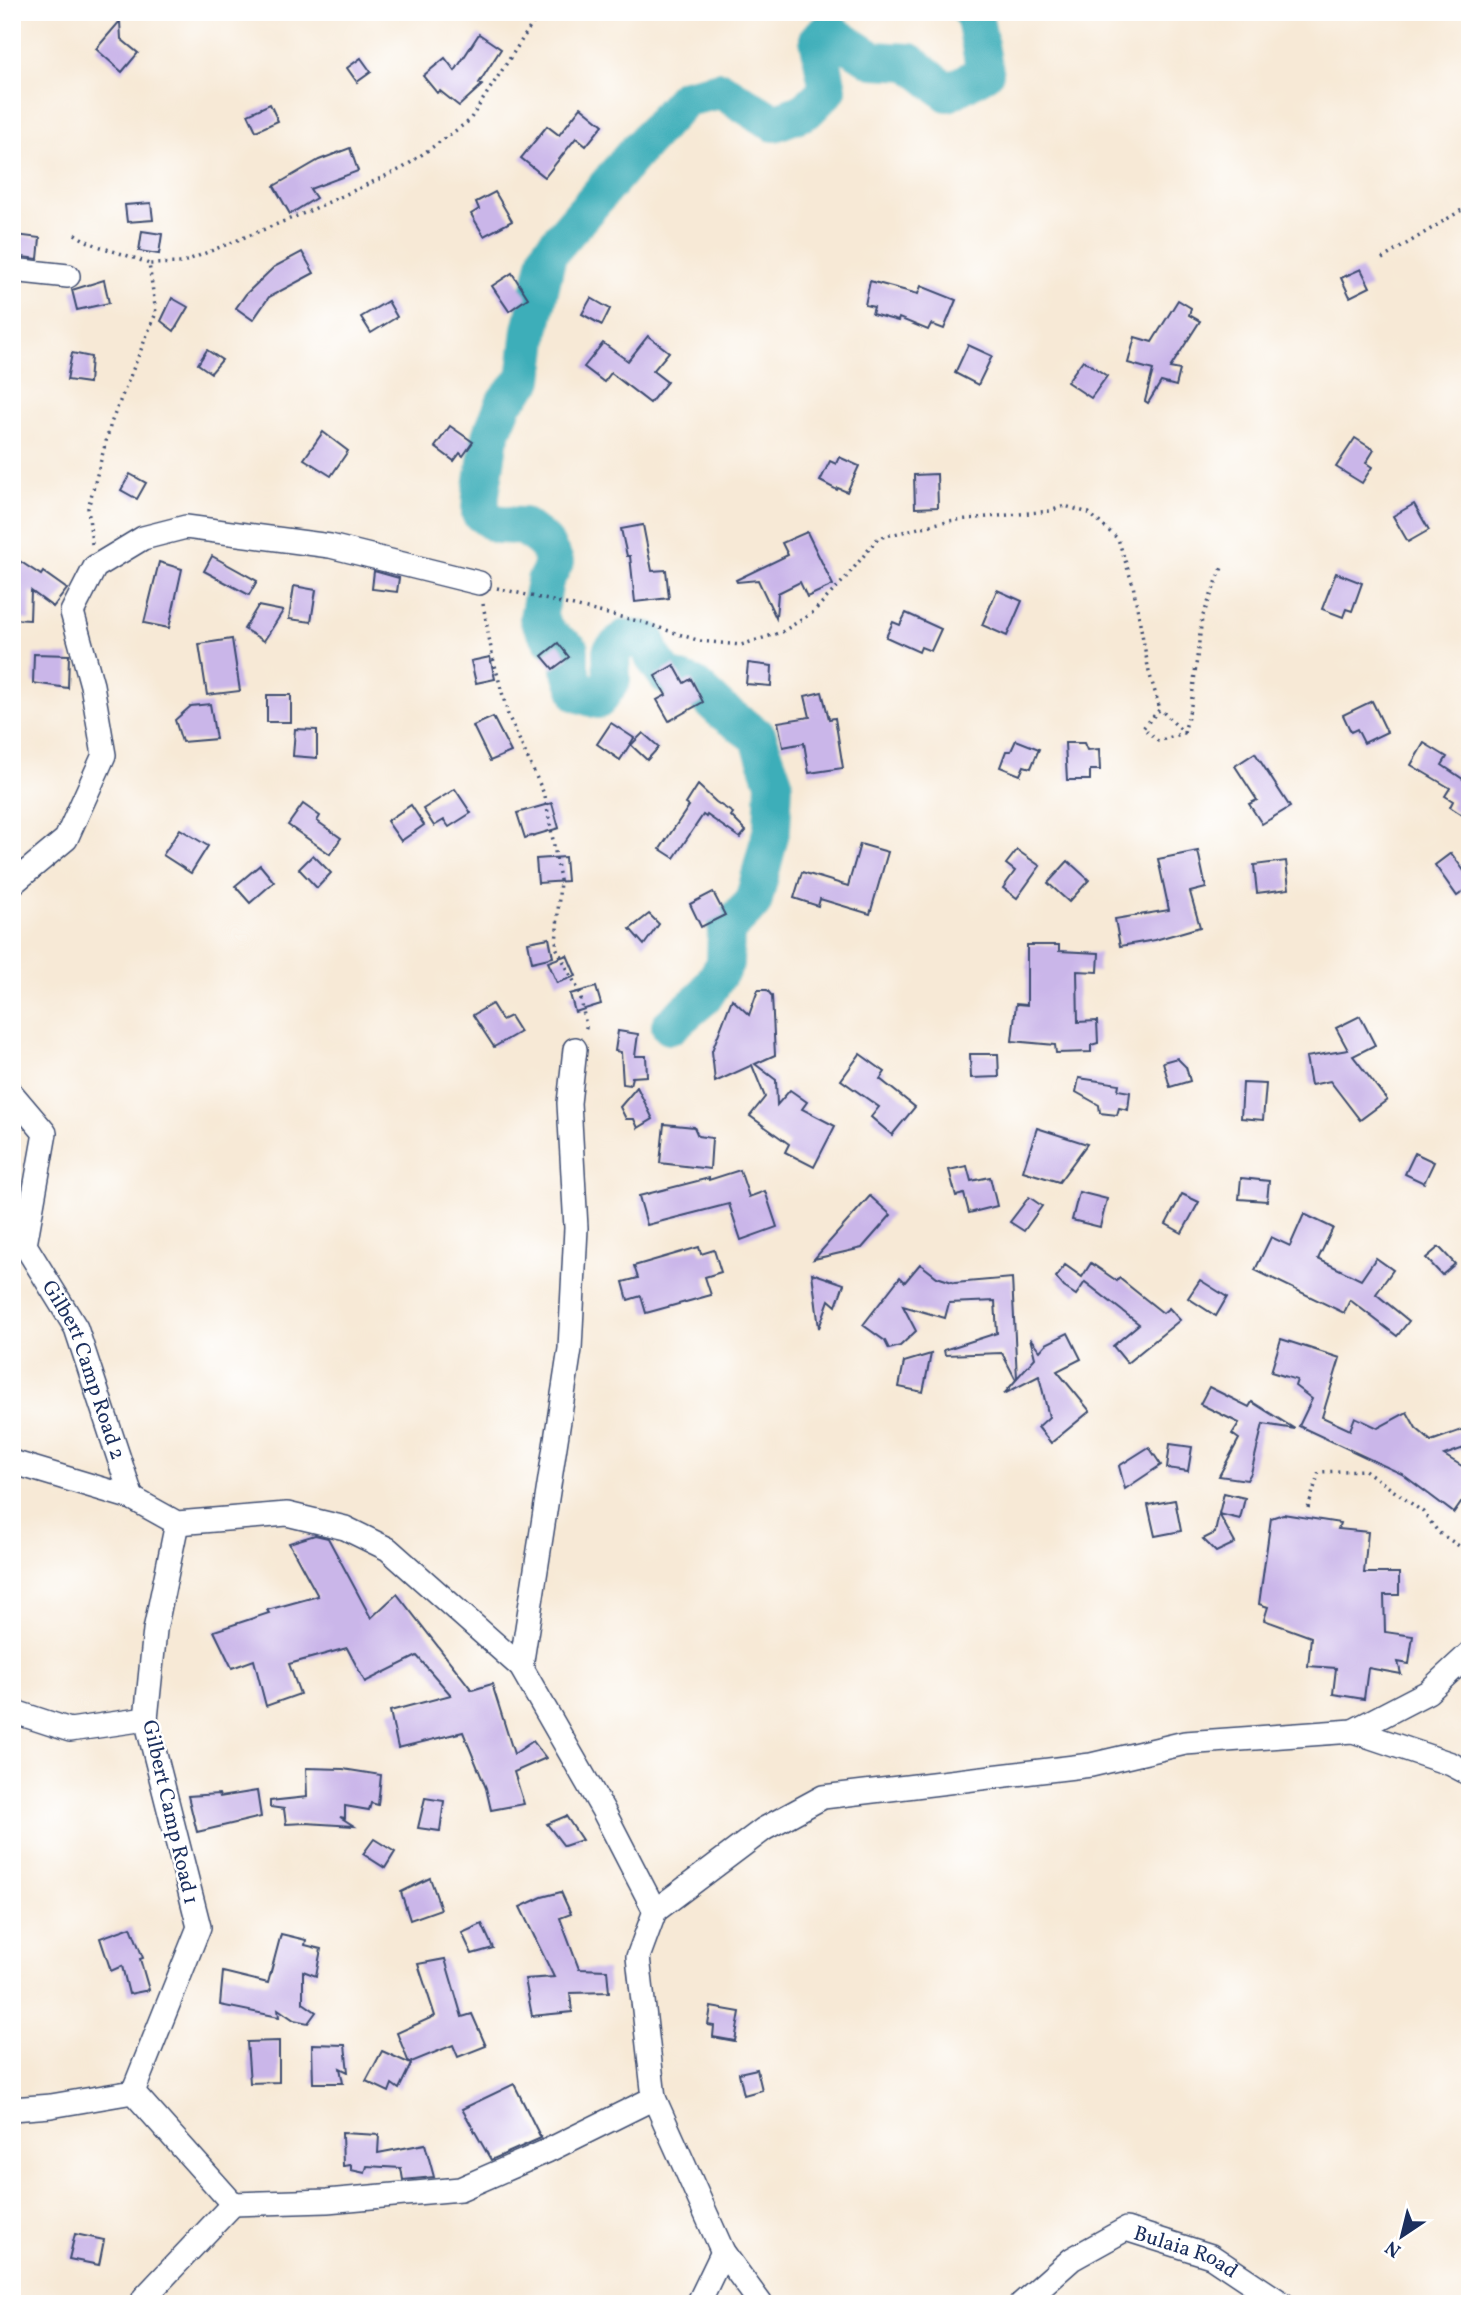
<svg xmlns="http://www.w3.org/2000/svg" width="1482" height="2316" viewBox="0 0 1482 2316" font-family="Vollkorn,serif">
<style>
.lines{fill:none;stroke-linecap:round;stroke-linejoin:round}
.river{stroke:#3eaeb9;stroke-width:38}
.building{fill:#cab6e9}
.street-casing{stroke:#3c4b70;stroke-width:26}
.path{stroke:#3c4b70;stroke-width:3.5;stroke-dasharray:2 5;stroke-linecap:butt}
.street{stroke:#fff;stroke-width:23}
.labels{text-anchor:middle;stroke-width:5;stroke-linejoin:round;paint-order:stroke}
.street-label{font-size:21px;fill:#1b2f5e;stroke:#fff}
</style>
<rect width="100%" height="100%" fill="#fff"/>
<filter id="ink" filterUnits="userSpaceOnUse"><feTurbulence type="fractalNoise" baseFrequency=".0143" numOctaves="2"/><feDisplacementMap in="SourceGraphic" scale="14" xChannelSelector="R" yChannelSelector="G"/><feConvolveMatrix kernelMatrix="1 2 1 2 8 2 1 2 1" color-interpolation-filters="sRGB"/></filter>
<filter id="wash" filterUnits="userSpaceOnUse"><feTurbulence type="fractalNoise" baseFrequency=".00686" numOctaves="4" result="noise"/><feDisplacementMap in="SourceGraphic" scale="28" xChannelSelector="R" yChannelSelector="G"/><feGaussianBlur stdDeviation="1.57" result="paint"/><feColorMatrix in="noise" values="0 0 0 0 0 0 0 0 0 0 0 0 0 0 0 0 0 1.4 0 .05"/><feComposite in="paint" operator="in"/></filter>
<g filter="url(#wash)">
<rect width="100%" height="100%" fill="#f7e9d6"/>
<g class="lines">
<path class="river" d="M670 1026 704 997 725 964 726 930 753 903 772 828 774 782 758 737 722 711 695 686 667 676 653 657 647 640 626 638 611 652 612 680 598 700 579 694 570 669V650L550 637 538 618 545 581 555 562 544 542 523 526 497 525 480 513 481 494 490 437 505 401 525 379 531 330 548 254 633 155 685 98 721 90 774 123 806 111 828 89 818 39 828 31 873 60 910 62 948 93 985 72 975 19 971 12"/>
</g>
<g id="blocks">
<g class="building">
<path d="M120 21 121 39 138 53 122 72 96 49Z"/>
<path d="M479 34 501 49 479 83 482 85 459 106 440 91 437 93 423 76 445 58 455 71Z"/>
<path d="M361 58 371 72 357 82 347 68Z"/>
<path d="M270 104 278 121 256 131 248 114Z"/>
<path d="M581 107 603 125 586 146 576 138 545 177 521 158 547 126 559 135Z"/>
<path d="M350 148 358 171 310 189 316 198 290 214 274 186 319 160Z"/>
<path d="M495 192 512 221 484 236 471 214 479 209 476 202Z"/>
<path d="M151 203 153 220 127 222 125 205Z"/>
<path d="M142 231 162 234 159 254 139 251Z"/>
<path d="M16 235 40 238 38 259 14 256Z"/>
<path d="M302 252 314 273 269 297 253 320 236 308 246 294 274 267Z"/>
<path d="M1361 269 1370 287 1350 297 1341 278Z"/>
<path d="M512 273 528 298 509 311 492 286Z"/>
<path d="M104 280 109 303 77 310 72 290Z"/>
<path d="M870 281 918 294 921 286 956 300 944 329 931 324 928 330 899 318 898 321 872 314 874 307 865 305Z"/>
<path d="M172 298 188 307 174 331 161 321Z"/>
<path d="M591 298 610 309 602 325 582 314Z"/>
<path d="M1178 300 1191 308 1189 315 1200 321 1170 368 1180 370 1176 386 1161 382 1148 403 1145 401 1153 370 1128 363 1135 337 1152 342Z"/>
<path d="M388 301 397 317 371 333 361 317Z"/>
<path d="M648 336 669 352 653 371 667 382 650 403 611 373 604 382 584 367 603 343 628 361Z"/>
<path d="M968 345 992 356 978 385 955 373Z"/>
<path d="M207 350 222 360 211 373 198 364Z"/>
<path d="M72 353 91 357 89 383 67 380Z"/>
<path d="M1083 360 1107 376 1091 398 1067 382Z"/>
<path d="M450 426 473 442 463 456 460 453 454 461 435 447Z"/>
<path d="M323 432 348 451 331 476 304 459Z"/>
<path d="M1355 438 1374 450 1366 463 1372 467 1362 483 1336 467Z"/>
<path d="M839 457 859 466 847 492 838 488 837 490 820 481 830 461 836 464Z"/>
<path d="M130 474 146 483 137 499 121 490Z"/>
<path d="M937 474 938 507 915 508 914 475Z"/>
<path d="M1414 504 1429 530 1408 542 1393 516Z"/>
<path d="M643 525 652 571 666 570 669 598 635 602 630 556H627L621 529Z"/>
<path d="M807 532 833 585 807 597 800 582 778 593 776 618 758 580 737 582 736 580 788 555 782 543Z"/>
<path d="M12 556 41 575 43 572 67 589 53 607 31 591 30 620 12 619Z"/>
<path d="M212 556 257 581 249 595 204 571Z"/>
<path d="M159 562 182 569 169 628 144 623Z"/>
<path d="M374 571 399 578 397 592 372 589Z"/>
<path d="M1336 573 1362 583 1352 611 1346 609 1343 617 1322 609Z"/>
<path d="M294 586 316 590 311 622 289 619Z"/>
<path d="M997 590 1022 601 1007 636 982 625Z"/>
<path d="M258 606 283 611 264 641 244 629Z"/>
<path d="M906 613 941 629 931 651 921 647 919 652 886 637 893 622 900 625Z"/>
<path d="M232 639 240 691 207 695 199 644Z"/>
<path d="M558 643 569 657 553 669 542 656Z"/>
<path d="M34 654 69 655 68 688 33 683Z"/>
<path d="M490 657 495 679 476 683 471 661Z"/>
<path d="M748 663 772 666 771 686 746 684Z"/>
<path d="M674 665 684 683 691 679 703 702 669 721 657 700 666 695 655 676Z"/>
<path d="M822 692 829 719 835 718 843 768 809 773 804 743 783 747 778 722 810 717 805 696Z"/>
<rect x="267" y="695" width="24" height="27"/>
<path d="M1372 701 1387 732 1364 743 1357 729 1351 732 1343 715Z"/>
<path d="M210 704 216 739 182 742 175 720 191 706Z"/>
<path d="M493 717 511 752 490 761 473 726Z"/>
<path d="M611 723 634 738 620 760 597 744Z"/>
<path d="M295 729 317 730V758L293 756Z"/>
<path d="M643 733 659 747 647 760 631 745Z"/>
<path d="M1016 740 1039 749 1031 768 1024 766 1020 775 1000 767 1006 751H1011Z"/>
<path d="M1065 743H1084L1087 750 1099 749 1100 770H1090V780H1067Z"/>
<path d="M1424 743 1447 757 1442 765 1466 781 1470 775V820L1450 807 1453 801 1445 796 1450 788 1411 765Z"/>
<path d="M1255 753 1290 807 1262 824 1249 804 1257 800 1235 766Z"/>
<path d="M698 785 716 802 733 813 731 816 746 831 740 838 707 815 706 817 703 815 674 858 660 849 689 806 686 804Z"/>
<path d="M455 789 471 813 449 827 444 820 434 826 423 809Z"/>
<path d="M552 803 559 828 525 838 517 813Z"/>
<path d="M303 804 320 816 317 821 341 838 330 854 288 825Z"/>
<path d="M411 805 424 825 401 841 387 821Z"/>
<path d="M180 829 208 846 191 873 163 855Z"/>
<path d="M860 844 888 852 870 914 820 899 818 906 794 898 802 872 848 886Z"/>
<path d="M1017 850 1040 866 1017 898 1003 888 1015 871 1006 864Z"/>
<path d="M1198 851 1206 888 1190 892 1200 927 1155 940 1120 946 1115 919 1169 910 1158 859Z"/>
<path d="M1451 853 1470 879V887L1457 896 1435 865Z"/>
<path d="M313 855 331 873 317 888 299 869Z"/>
<path d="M565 857 567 881 538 883 536 859Z"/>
<path d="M1068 861 1089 880 1069 902 1048 883Z"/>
<path d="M1286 861 1289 889 1257 893 1254 865Z"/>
<path d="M260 865 274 882 250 903 235 886Z"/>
<path d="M713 892 725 915 701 927 690 904Z"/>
<path d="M649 914 659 924 644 945 630 929Z"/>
<path d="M549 938 553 957 532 962 528 942Z"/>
<path d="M1027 945H1059V951L1099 953 1098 972 1077 971 1078 1022 1097 1021 1098 1043 1091 1045V1052L1056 1053 1055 1045 1012 1041 1016 1004 1027 1005Z"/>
<path d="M567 955 576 976 557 983 548 962Z"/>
<path d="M596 987 601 1004 575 1012 570 994Z"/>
<path d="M758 990H767L772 996 775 1055 755 1064 776 1080 777 1105 790 1090 807 1102 802 1109 835 1126 814 1167 785 1152 789 1144 750 1116 765 1097 752 1065 715 1082 712 1051 732 999 749 1015Z"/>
<path d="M492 1004 502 1020 510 1016 520 1032 494 1047 473 1015Z"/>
<path d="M1360 1016 1375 1045 1353 1056 1387 1100 1360 1120 1330 1081 1311 1085 1306 1057 1348 1050 1336 1028Z"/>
<path d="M618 1031 638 1034 635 1056H646L647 1076 632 1077 630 1085 623 1084 621 1052 615 1051Z"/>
<path d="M860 1054 885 1072 880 1079 915 1107 892 1135 871 1117 879 1107 841 1080Z"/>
<path d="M970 1054H998L999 1077 971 1078Z"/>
<path d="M1177 1058 1186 1067 1190 1081 1170 1087 1163 1062Z"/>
<path d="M1079 1078 1119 1084 1118 1090 1130 1092 1128 1110 1119 1108 1117 1115 1100 1113 1099 1105 1076 1092Z"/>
<path d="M1243 1083 1266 1084 1263 1120 1241 1118Z"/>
<path d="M637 1087 653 1119 638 1128 634 1119H626L620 1107Z"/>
<path d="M664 1124 694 1127 698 1136 712 1138 710 1169 660 1163Z"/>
<path d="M1037 1128 1087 1144 1059 1182 1023 1171Z"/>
<path d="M1415 1153 1434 1162 1424 1183 1405 1174Z"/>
<path d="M967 1166 971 1181 990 1177 997 1206 969 1213 964 1194 956 1196 949 1170Z"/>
<path d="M740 1170 749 1197 765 1191 777 1227 741 1240 729 1204 647 1225 639 1196 709 1178V1180Z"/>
<path d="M1241 1178 1269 1181 1267 1201 1239 1199Z"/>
<path d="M1079 1192 1107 1199 1100 1227 1072 1220Z"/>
<path d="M1182 1194 1199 1202 1182 1233 1166 1224Z"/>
<path d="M870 1196 891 1215 862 1248 814 1259Z"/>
<path d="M1029 1197 1042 1206 1024 1231 1010 1222Z"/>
<path d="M1304 1214 1333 1228 1318 1259 1361 1280 1376 1258 1393 1270 1376 1294 1409 1321 1397 1336 1350 1300 1344 1313 1255 1270 1271 1237 1290 1246Z"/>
<path d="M699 1247 701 1254 714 1250 721 1272 705 1277 711 1295 646 1313 641 1296 628 1300 623 1282 638 1278 634 1266Z"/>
<path d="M1439 1247 1455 1264 1442 1275 1426 1258Z"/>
<path d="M1091 1263 1117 1281 1119 1278 1163 1313 1169 1308 1180 1320 1127 1363 1113 1346 1139 1324 1085 1282 1076 1295 1064 1287 1056 1277 1065 1265 1082 1277Z"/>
<path d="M920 1264 937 1277 955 1283 1012 1278 1017 1378 1035 1358 1030 1338 1040 1351 1046 1344 1068 1333 1081 1359 1057 1371 1090 1411 1051 1443 1038 1427 1049 1417 1039 1376 1004 1394 1016 1380 1002 1353 945 1355 944 1350 997 1333 995 1301 949 1303 945 1318 903 1306 916 1331 900 1346 889 1349 885 1341 863 1325 900 1277 905 1282Z"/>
<path d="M812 1273 844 1284 836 1306 829 1300 819 1328Z"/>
<path d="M1200 1280 1227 1297 1216 1316 1188 1298Z"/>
<path d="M1281 1339 1340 1358 1322 1417 1350 1430 1355 1417 1378 1428 1407 1412 1416 1428 1431 1441 1470 1427V1446L1444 1455 1470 1471V1490L1454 1513 1402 1474 1299 1426 1312 1399 1295 1386 1297 1380 1271 1372Z"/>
<path d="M931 1354 923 1392 899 1387 904 1362Z"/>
<path d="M1209 1387 1249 1407 1252 1402 1295 1429 1263 1424 1251 1473 1247 1480 1219 1476 1239 1439 1232 1434 1239 1423 1200 1404Z"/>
<path d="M1170 1444 1192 1447 1188 1471 1167 1468Z"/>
<path d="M1149 1447 1161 1465 1125 1489 1119 1466Z"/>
<path d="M1224 1493 1245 1498 1240 1519 1219 1514Z"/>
<path d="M1175 1500 1181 1531 1155 1536 1148 1505Z"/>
<path d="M1219 1514 1235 1543 1216 1552 1203 1539 1215 1533Z"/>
<path d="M1283 1514 1340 1523 1338 1529 1368 1532 1364 1573H1399V1595H1384L1385 1632 1413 1636 1409 1664 1398 1662 1401 1674 1368 1668 1364 1699 1333 1694 1336 1668 1308 1666 1311 1637 1264 1620 1268 1607 1259 1604 1271 1518Z"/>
<path d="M315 1535 328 1538 371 1618 397 1594 472 1690 492 1684 514 1754 533 1741 546 1758 514 1772 524 1804 491 1810 486 1788 463 1732 398 1748 390 1711 451 1695 417 1656 365 1682 347 1648 289 1664 300 1694 266 1706 254 1660 232 1668 214 1631 269 1613 267 1610 318 1596 289 1543Z"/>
<path d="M306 1768 343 1769 381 1775 378 1805 371 1803 369 1810 345 1806V1818L340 1817 354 1826 306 1823 286 1824 284 1809 270 1807V1801L307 1797Z"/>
<path d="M257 1791 261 1817 197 1832 188 1796 219 1794 220 1797Z"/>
<path d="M425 1798 444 1801 440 1831 418 1828Z"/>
<path d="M566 1816 582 1840 564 1846 547 1824Z"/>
<path d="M374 1839 395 1852 385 1868 363 1854Z"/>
<path d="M430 1878 441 1909 410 1920 401 1892Z"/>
<path d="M561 1892 571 1914 560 1918 579 1969 607 1970 609 1992 570 1993 572 2012 532 2016 525 1979 554 1977 520 1907 542 1897Z"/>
<path d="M482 1924 493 1948 472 1954 462 1933Z"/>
<path d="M131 1927 143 1958 140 1959 149 1990 129 1994 122 1966 111 1971 100 1938Z"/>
<path d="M281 1934 306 1940 305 1945 321 1949 316 1976 303 1971V2003L316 2012 308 2023 294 2020 278 2009 279 2017 220 2005 223 1972 268 1983Z"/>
<path d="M445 1959 462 2017 472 2014 486 2046 458 2057 453 2045 409 2063 397 2033 435 2016 418 1964Z"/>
<path d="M711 2007 740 2012 735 2041 713 2037 714 2026 708 2025Z"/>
<path d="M279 2041V2082L250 2083 247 2042Z"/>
<path d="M312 2044 345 2045 348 2072 340 2068 343 2083H313Z"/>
<path d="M382 2051 411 2064 399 2089 392 2084 389 2092 366 2081Z"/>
<path d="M757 2069 762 2090 744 2095 739 2073Z"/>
<path d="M514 2084 541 2138 491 2160 462 2109Z"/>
<path d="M342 2133 379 2135 378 2153 425 2144 434 2177 403 2180 401 2168 367 2166 365 2173 351 2170V2165L343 2166Z"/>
<path d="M75 2234 104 2240 99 2265 69 2259Z"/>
</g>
</g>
</g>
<g filter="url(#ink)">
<use href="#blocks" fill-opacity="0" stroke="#3c4b70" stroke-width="2"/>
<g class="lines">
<defs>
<g id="street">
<path d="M12 270 68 276"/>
<path d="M12 884 66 839 104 755 92 685 72 612 95 567 143 538 186 527 330 546 479 583"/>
<path id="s1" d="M12 1094 45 1133 25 1245 76 1328 132 1498"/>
<path d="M12 1462 132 1498 177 1523 287 1514 345 1528 388 1549 521 1667 603 1810 655 1911"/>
<path d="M521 1667 570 1349 576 1228 569 1103 575 1049"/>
<path d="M12 1711 70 1730 146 1719"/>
<path d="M1353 1731 1428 1692 1470 1653"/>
<path d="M133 2092 199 1927 146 1719 155 1630 177 1523"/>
<path d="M12 2109 51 2106 133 2092 233 2204 327 2201 460 2189 547 2151 654 2098"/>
<path d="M142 2304 144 2298 233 2204"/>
<path d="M698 2304 723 2252"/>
<path d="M761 2304 723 2252 654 2098 638 1957 655 1911 764 1829 823 1797 1091 1765 1185 1743 1353 1731 1451 1764 1470 1774"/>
<path id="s2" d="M1021 2304 1072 2259 1126 2229 1211 2256 1283 2304"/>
</g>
</defs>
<use href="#street" class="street-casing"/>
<g class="path">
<path d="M75 234C96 249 126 253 149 264"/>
<path d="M1382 259 1460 211 1470 208"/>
<path d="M92 544 88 508 111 423 156 313 149 264 181 263 307 212 403 168 469 121 540 12"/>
<path d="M497 588 642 622 700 641 741 645 782 632 812 613 844 580 878 538 947 521 1050 511 1065 506 1089 513 1118 539 1133 585 1149 672 1160 709 1143 728 1158 741 1184 733 1160 709"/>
<path d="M483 604 492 654 508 715 545 796 560 879 556 947 580 993 586 1027 584 1032"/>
<path d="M1184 733 1191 705 1202 618 1223 565"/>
<path d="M1308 1508 1319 1472 1365 1470 1423 1512 1439 1533 1470 1553"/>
</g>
<use href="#street" class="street"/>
</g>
</g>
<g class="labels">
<g class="street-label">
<text dy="7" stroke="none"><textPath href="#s1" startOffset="304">Gilbert Camp Road 2</textPath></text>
<text transform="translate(171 1812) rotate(77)" y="7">Gilbert Camp Road 1</text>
<text dy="7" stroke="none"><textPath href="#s2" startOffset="194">Bulaia Road</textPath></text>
</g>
</g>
<rect width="1482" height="2316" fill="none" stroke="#fff" stroke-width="42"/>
<g transform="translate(1402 2236) rotate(215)" stroke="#ffffff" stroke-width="5" paint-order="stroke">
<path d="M0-5L12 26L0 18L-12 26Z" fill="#1b2f5e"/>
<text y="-10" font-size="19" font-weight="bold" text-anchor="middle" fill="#1b2f5e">N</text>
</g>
</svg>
